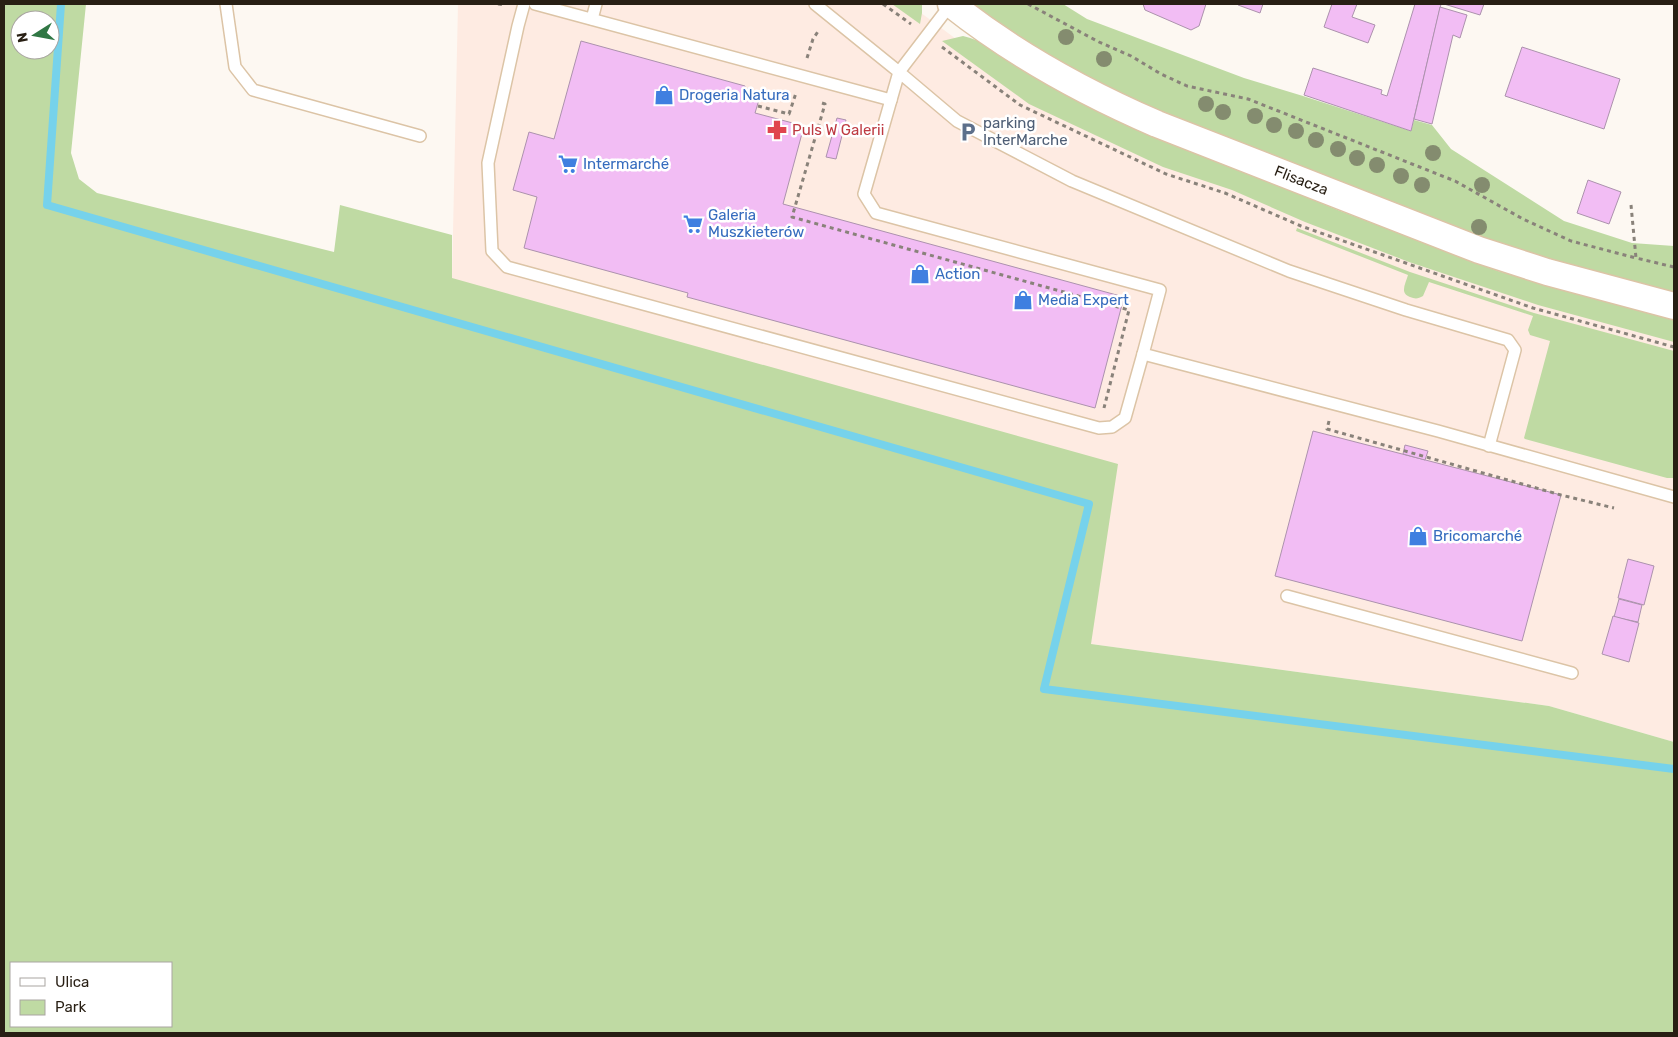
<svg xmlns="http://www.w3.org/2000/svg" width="1678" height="1037" viewBox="0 0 1678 1037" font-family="Rubik,sans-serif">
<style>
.commercial{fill:#feebe2}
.green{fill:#bfdaa3;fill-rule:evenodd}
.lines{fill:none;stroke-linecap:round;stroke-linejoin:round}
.stream{stroke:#76d2eb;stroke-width:8}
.building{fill:#f2bdf4;stroke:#ac92ad}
.service-casing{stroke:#dcc4a6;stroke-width:14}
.tertiary-casing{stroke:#dcc4a6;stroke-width:29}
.path{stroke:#89827a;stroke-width:3;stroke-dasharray:4 4;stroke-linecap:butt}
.service{stroke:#fff;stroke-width:11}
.tertiary{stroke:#fff;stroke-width:26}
.tree{fill:#848c6f}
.labels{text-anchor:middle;stroke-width:5;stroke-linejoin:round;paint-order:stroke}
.shop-label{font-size:15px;fill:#366cbe;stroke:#fff;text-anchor:start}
.service-label{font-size:15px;fill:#4e5e75;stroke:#fff;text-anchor:start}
.health-label{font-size:15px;fill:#be3a42;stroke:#fff;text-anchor:start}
.street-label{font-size:15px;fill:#281f14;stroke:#fff}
</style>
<rect width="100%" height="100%" fill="#fdf8f2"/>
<path class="commercial" d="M458 4H909L1030 94 1674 341V742L1549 706 1091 644 452 278Z"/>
<g class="green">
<path d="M4 4H86L71 153 79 179 97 193 334 252 340 205 452 235V278L1118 464 1091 644 1549 706 1674 742V1033H4ZM20 20H50V50H20ZM171 963V1026H11V963Z"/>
<path d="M892 4H922V13L920 24Z"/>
<path d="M972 4H1063L1087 19 1244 78 1303 96 1411 131 1414 120 1432 125 1451 149 1564 221 1632 243 1674 246V294L1498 245 1162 112 1105 88 1031 46 993 20Z"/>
<path d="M963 36C987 41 1008 61 1029 74 1060 92 1090 108 1122 122L1338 210 1498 271 1674 319V342L1538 305 1409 262 1305 222 1232 190 1163 167 1029 104 942 41Z"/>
<path d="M1297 228 1410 272 1534 313 1674 351V478H1667L1525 439 1524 438 1550 341 1530 335 1528 330 1533 316 1429 282 1423 296C1418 299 1415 299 1410 297 1399 293 1406 283 1408 275L1296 231Z"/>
</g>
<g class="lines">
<path class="stream" d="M61 4 47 205 1089 504 1044 689 1674 769"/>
</g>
<g class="building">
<path d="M1143 4H1206L1199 26 1191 30 1145 10Z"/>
<path d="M1239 4H1263L1260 13 1238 5Z"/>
<path d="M1332 4H1357L1352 17 1375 25 1368 43 1324 27Z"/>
<path d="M1415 4H1441L1411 131 1304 95 1313 68 1382 90 1381 94 1387 96Z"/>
<path d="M1444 4H1484L1480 15Z"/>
<path d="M1440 7 1467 15 1460 38 1453 35 1432 124 1414 119Z"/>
<path d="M581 41 745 86V88L761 93 755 113 804 126 783 204 1124 297 1095 408 687 297 688 293 524 248 537 197 513 190 529 132 554 139Z"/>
<path d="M1522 47 1620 79 1604 129 1505 96Z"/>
<path d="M837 118 846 120 836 159 826 157Z"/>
<path d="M1588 180 1621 192 1609 224 1577 213Z"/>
<path d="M1313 431 1561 495 1522 641 1275 576Z"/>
<path d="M1405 445 1428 451 1425 460 1403 454Z"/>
<path d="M1628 559 1654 566 1644 605 1618 598Z"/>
<path d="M1619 599 1642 605 1638 622 1614 617Z"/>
<path d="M1613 616 1639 623 1629 662 1602 654Z"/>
</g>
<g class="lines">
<defs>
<g id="service">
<path d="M226 4 235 67 253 90 420 136"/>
<path d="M524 4 518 26 488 163 492 251 507 267 1099 428 1112 427 1125 418 1143 354"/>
<path d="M535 4 891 100"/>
<path d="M815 4 899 72 864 194 876 213 1160 290 1143 354 1438 431 1674 497"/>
<path d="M951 4 899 72 957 121 1072 181 1289 271 1406 310 1508 340 1515 350 1489 446"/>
<path d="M592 19 596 4"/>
<path d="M1287 596 1572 673"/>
</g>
<g id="tertiary">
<path id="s1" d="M951 4C1014 54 1083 92 1157 124L1479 250 1547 272 1674 306"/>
</g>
</defs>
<use href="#service" class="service-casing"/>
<use href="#tertiary" class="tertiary-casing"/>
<g class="path">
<path d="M498 4 505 5"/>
<path d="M883 4 911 24"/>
<path d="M1028 4 1099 42 1131 56 1161 74 1187 86 1248 99 1455 181 1523 219 1571 241 1636 258"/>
<path d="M942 47 1020 105 1166 174 1225 193 1301 226 1533 308 1674 347"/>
<path d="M807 58 813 39 819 30"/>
<path d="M822 103 825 104 792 217 1129 310 1104 408"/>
<path d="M758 106 789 114 796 93"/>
<path d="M1631 205 1636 258 1674 267"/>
<path d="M1329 421 1327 429 1561 495 1614 508"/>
</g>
<use href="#service" class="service"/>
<use href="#tertiary" class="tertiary"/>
</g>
<g class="tree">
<circle cx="1066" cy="37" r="8"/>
<circle cx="1104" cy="59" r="8"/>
<circle cx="1206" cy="104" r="8"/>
<circle cx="1223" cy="112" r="8"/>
<circle cx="1255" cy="116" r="8"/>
<circle cx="1274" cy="125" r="8"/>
<circle cx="1296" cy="131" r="8"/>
<circle cx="1316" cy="140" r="8"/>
<circle cx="1338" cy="149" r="8"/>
<circle cx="1433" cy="153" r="8"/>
<circle cx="1357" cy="158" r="8"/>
<circle cx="1377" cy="165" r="8"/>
<circle cx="1401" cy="176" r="8"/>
<circle cx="1422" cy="185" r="8"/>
<circle cx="1482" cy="185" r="8"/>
<circle cx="1479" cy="227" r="8"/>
</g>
<defs>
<symbol id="shop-bare" viewBox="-9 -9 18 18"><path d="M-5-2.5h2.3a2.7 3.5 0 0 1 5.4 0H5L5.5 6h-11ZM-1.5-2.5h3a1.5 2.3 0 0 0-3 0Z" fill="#3f7fe0" stroke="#fff" stroke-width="2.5" paint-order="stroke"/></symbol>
<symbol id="pharmacy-bare" viewBox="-9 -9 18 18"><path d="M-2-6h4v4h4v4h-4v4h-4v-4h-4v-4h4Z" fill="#e0444e" stroke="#fff" stroke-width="2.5" paint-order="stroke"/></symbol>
<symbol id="parking-bare" viewBox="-9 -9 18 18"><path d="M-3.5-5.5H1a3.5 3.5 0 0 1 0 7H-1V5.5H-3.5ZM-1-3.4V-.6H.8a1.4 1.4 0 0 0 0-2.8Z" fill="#5c6f8a" stroke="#fff" stroke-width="2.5" paint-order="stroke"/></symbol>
<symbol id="supermarket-bare" viewBox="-9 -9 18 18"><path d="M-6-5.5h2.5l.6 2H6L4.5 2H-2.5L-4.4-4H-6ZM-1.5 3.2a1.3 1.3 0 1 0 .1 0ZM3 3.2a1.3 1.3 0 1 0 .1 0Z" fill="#3f7fe0" stroke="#fff" stroke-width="2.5" paint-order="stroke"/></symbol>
</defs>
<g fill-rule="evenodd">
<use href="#shop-bare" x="650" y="81" width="28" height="28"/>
<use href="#pharmacy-bare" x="763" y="116" width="28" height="28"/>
<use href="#parking-bare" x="954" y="118" width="28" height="28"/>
<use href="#supermarket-bare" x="554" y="150" width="28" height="28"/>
<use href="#supermarket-bare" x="679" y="210" width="28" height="28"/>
<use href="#shop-bare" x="906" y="260" width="28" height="28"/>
<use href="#shop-bare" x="1009" y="286" width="28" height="28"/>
<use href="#shop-bare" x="1404" y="522" width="28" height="28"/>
</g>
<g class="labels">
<g class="shop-label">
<text x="679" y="100">Drogeria Natura</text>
<text x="583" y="169">Intermarché</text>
<text x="708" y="220">Galeria<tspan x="708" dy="17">Muszkieterów</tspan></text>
<text x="935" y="279">Action</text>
<text x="1038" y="305">Media Expert</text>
<text x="1433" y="541">Bricomarché</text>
</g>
<g class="service-label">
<text x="983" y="128">parking<tspan x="983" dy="17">InterMarche</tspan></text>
</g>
<g class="health-label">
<text x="792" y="135">Puls W Galerii</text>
</g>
<g class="street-label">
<text dy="5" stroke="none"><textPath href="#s1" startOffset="394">Flisacza</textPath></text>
</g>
</g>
<rect width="1678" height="1037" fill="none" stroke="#281f14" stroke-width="10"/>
<rect x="10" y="962" width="162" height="65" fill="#ffffff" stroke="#a9a5a1"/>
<rect x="20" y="978" width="25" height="8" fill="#ffffff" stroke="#a9a5a1"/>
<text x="55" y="987" font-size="15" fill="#281f14">Ulica</text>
<rect x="20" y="1000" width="25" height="15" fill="#bfdaa3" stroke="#a9a5a1"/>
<text x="55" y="1012" font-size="15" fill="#281f14">Park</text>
<g transform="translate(35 35) rotate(259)"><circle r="24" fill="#ffffff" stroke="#a9a5a1"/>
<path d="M0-4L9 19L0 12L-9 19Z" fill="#307744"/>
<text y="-8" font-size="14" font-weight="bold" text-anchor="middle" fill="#281f14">N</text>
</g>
</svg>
